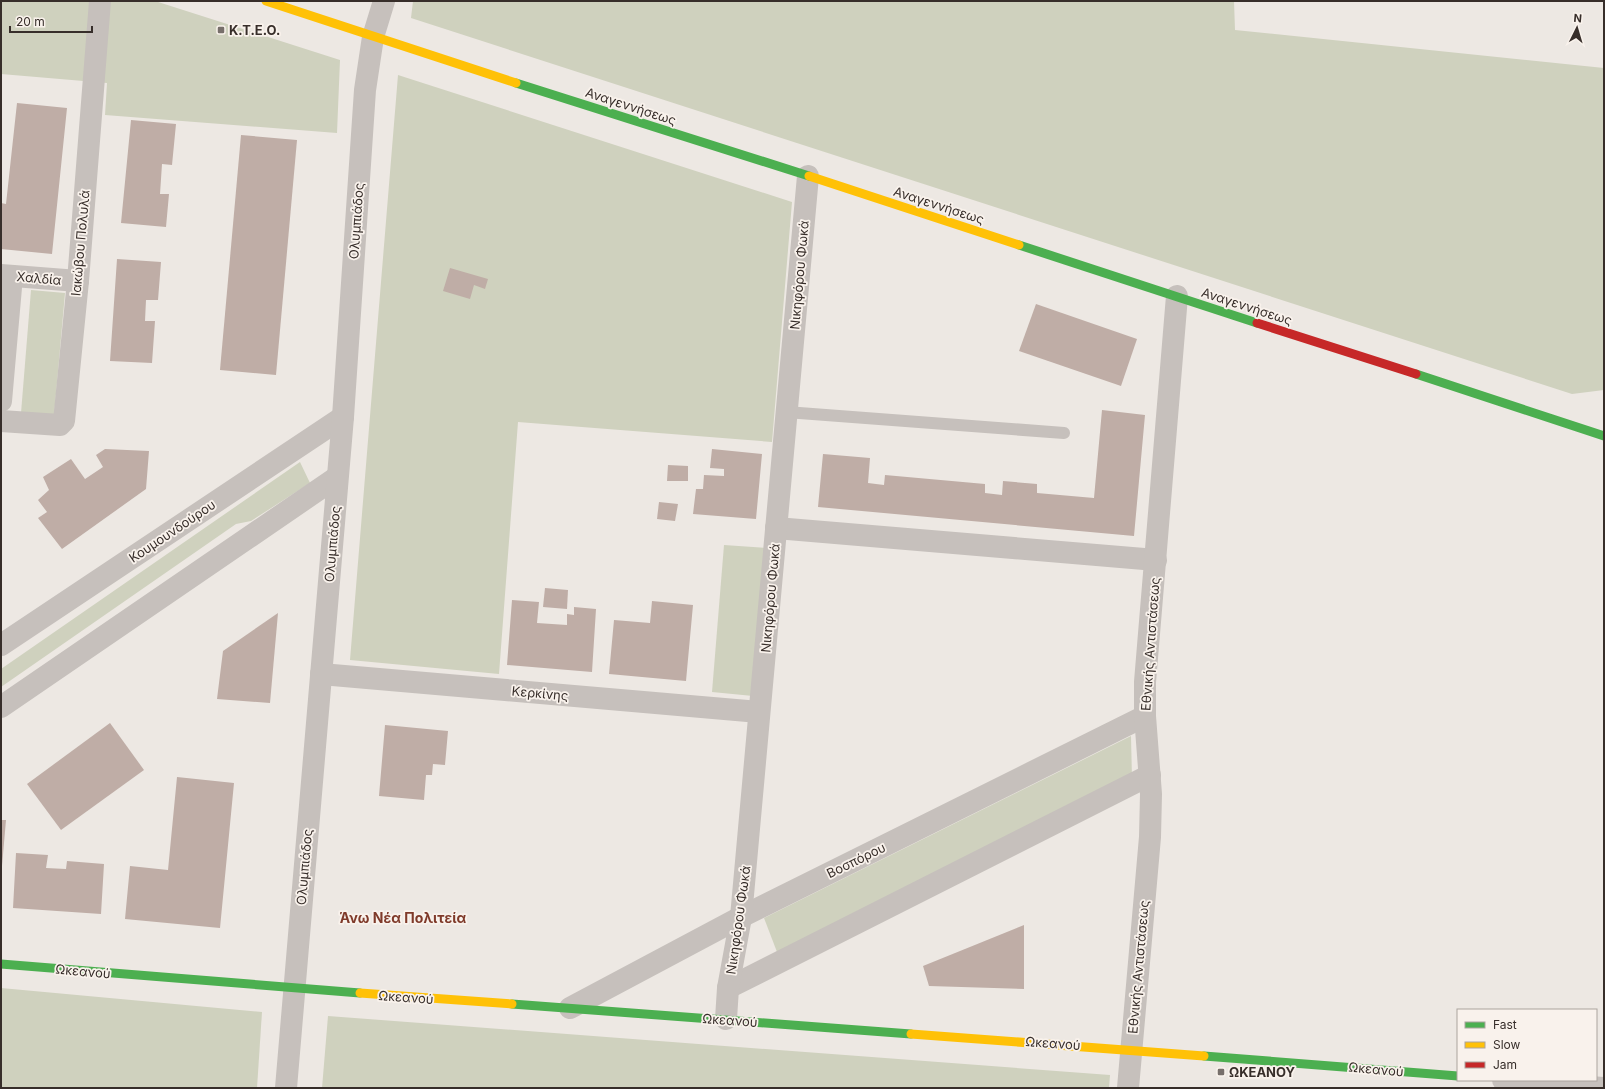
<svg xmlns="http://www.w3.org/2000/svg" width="1605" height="1089" viewBox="0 0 1605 1089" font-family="Inter,sans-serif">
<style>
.green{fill:#cfd1be}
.building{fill:#bfada6}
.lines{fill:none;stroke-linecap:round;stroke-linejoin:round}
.lane{stroke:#c6c0bc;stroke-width:12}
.street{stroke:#c6c0bc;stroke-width:22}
.fast{stroke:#4caf50;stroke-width:9}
.slow{stroke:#ffc107;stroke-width:9}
.jam{stroke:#c62828;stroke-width:9}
.poi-dot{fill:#776f6b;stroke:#f9f2ec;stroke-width:1.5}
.labels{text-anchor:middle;stroke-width:3.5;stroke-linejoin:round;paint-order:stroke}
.poi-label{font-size:13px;font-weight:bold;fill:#372e2a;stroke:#f9f2ec;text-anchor:start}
.street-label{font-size:13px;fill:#372e2a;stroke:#f9f2ec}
.neighbourhood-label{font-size:14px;font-weight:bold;fill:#7f3a2a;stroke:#f9f2ec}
</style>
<rect width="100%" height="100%" fill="#ede8e3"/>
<g class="green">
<path d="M1 1H155L340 60 337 133 105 115 107 83 1 74Z"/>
<path d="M413 1H1234L1235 30 1604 68V390L1572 394 411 18Z"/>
<path d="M398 75 792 202 772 442 518 422 499 674 350 660Z"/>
<path d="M31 290 65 293 54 416 21 413Z"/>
<path d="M300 462 310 483 251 521 236 524 1 687V669Z"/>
<path d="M724 545 766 548 753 696 712 692Z"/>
<path d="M1131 736 1132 779 777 952 764 918Z"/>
<path d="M1 988 262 1012 257 1088H1Z"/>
<path d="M328 1016 1110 1075 1109 1088H322Z"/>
</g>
<g class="building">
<path d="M17 103 67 108 52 254 1 249V203L6 204Z"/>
<path d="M131 120 176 124 172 165 162 164 160 194H169L166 227 121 223Z"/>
<path d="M241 135 297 140 276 375 220 370Z"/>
<path d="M117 259 161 262 158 300H146L145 321H155L152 363 110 361Z"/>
<path d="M450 268 488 279 485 289 474 285 470 299 443 291Z"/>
<path d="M1036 304 1137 339 1121 386 1019 351Z"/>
<path d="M1102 410 1145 415 1134 536 818 507 823 454 870 458 868 483 884 485 885 475 985 484V493L1002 495 1003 481 1037 484V493L1094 498Z"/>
<path d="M105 449 149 451 146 489 62 549 38 518 47 512 38 500 49 490 43 477 71 459 85 479 103 467 96 455Z"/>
<path d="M712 449 762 454 756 519 693 514 696 489H703L704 475 724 476V469L710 468Z"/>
<path d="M668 465 688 466V481H667Z"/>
<path d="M659 502 678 504 675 521 657 519Z"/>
<path d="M545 588 568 590 567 609 543 607Z"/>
<path d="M512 600 539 602 537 623 567 625V614L574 615V607L596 609 592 672 507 665Z"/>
<path d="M652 601 693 605 686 681 609 674 614 620 650 623Z"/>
<path d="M278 613 270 703 217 699 223 651Z"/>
<path d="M110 723 144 770 61 830 27 784Z"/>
<path d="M385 725 448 731 445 765 433 764 432 775H426L424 800 379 796Z"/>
<path d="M177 777 234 783 220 928 125 919 130 866 168 870Z"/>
<path d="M1 820H6L2 866H1Z"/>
<path d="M16 853 48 855 46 868 66 869 67 861 104 864 101 914 13 908Z"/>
<path d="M1024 925V989L929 986 923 966Z"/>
</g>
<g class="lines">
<path class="lane" d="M786 412 1064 433"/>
<g class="street">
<path d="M1 275 78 281"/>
<path d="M1 401 12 276"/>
<path d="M1 421 60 425 64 421 78 281 100 1"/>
<path d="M776 528 1156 560"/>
<path d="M1 645 343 417"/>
<path d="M321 674 759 712"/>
<path d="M1 707 337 477"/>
<path d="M728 988 1150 775"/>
<path d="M570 1008 741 917 1145 716"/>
<path d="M726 1019 728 988 741 917 808 176"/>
<path d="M1503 1080 1603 1088"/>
<path d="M286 1088 343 417 365 90 373 37 384 1"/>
<path d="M1128 1088 1150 837 1151 794 1145 716V682L1177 296"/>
</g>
<g class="fast">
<path d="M516 83 809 176"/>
<path d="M1019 245 1257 323"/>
<path d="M1416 374 1604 436"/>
<path d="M1 964 360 993"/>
<path d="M512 1004 911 1034"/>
<path d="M1204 1056 1458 1076"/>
</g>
<g class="slow">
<path d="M266 1 516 83"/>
<path d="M809 176 1019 245"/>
<path d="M360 993 512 1004"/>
<path d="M911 1034 1204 1056"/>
</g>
<path class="jam" d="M1257 323 1416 374"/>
</g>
<g class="poi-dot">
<rect x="217" y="26" width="8" height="8" rx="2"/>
<rect x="1217" y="1068" width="8" height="8" rx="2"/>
</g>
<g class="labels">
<g class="poi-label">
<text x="229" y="35">K.T.E.O.</text>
<text x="1229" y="1077">ΩΚΕΑΝΟΥ</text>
</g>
<g class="street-label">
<text transform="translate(631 106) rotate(18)" y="5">Αναγεννήσεως</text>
<text transform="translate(939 205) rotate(18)" y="5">Αναγεννήσεως</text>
<text transform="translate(356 221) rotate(-86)" y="5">Ολυμπιάδος</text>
<text transform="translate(80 243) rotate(-85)" y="5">Ιακώβου Πολυλά</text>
<text transform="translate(799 275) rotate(-85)" y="5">Νικηφόρου Φωκά</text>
<text transform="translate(39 278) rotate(5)" y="5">Χαλδία</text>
<text transform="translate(1247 306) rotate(18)" y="5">Αναγεννήσεως</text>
<text transform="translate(172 531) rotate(-34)" y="5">Κουμουνδούρου</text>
<text transform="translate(332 544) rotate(-85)" y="5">Ολυμπιάδος</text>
<text transform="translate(770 598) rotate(-85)" y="5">Νικηφόρου Φωκά</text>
<text transform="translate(1150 644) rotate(-86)" y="5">Εθνικής Αντιστάσεως</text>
<text transform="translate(540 693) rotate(5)" y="5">Κερκίνης</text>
<text transform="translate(856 860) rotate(-26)" y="5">Βοσπόρου</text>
<text transform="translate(304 867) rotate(-85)" y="5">Ολυμπιάδος</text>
<text transform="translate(738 920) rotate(-82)" y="5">Νικηφόρου Φωκά</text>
<text transform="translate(1138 967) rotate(-85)" y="5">Εθνικής Αντιστάσεως</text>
<text transform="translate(83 971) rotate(5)" y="5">Ωκεανού</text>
<text transform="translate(406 997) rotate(4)" y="5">Ωκεανού</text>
<text transform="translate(730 1020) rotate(4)" y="5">Ωκεανού</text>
<text transform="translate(1053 1043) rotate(4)" y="5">Ωκεανού</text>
<text transform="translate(1376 1069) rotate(5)" y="5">Ωκεανού</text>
</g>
<g class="neighbourhood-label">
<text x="403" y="923">Άνω Νέα Πολιτεία</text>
</g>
</g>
<rect width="1605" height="1089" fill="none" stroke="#372e2a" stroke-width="4"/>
<rect x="1457" y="1009" width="140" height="72" fill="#f9f2ec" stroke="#aba49e"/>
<rect x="1465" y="1022" width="20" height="6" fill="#4caf50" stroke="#aba49e"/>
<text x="1493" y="1029" font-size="12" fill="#372e2a">Fast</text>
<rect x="1465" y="1042" width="20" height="6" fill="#ffc107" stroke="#aba49e"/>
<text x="1493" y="1049" font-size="12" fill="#372e2a">Slow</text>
<rect x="1465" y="1062" width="20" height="6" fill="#c62828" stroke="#aba49e"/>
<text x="1493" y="1069" font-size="12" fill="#372e2a">Jam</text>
<g transform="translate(1577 28) rotate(5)" stroke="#f9f2ec" stroke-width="3" paint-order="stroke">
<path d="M0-3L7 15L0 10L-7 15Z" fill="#372e2a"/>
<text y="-6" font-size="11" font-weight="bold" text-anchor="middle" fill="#372e2a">N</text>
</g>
<path d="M10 26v6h82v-6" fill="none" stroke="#372e2a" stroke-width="2"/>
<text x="16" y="26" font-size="12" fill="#372e2a" stroke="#f9f2ec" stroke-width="3" paint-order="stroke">20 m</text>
</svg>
